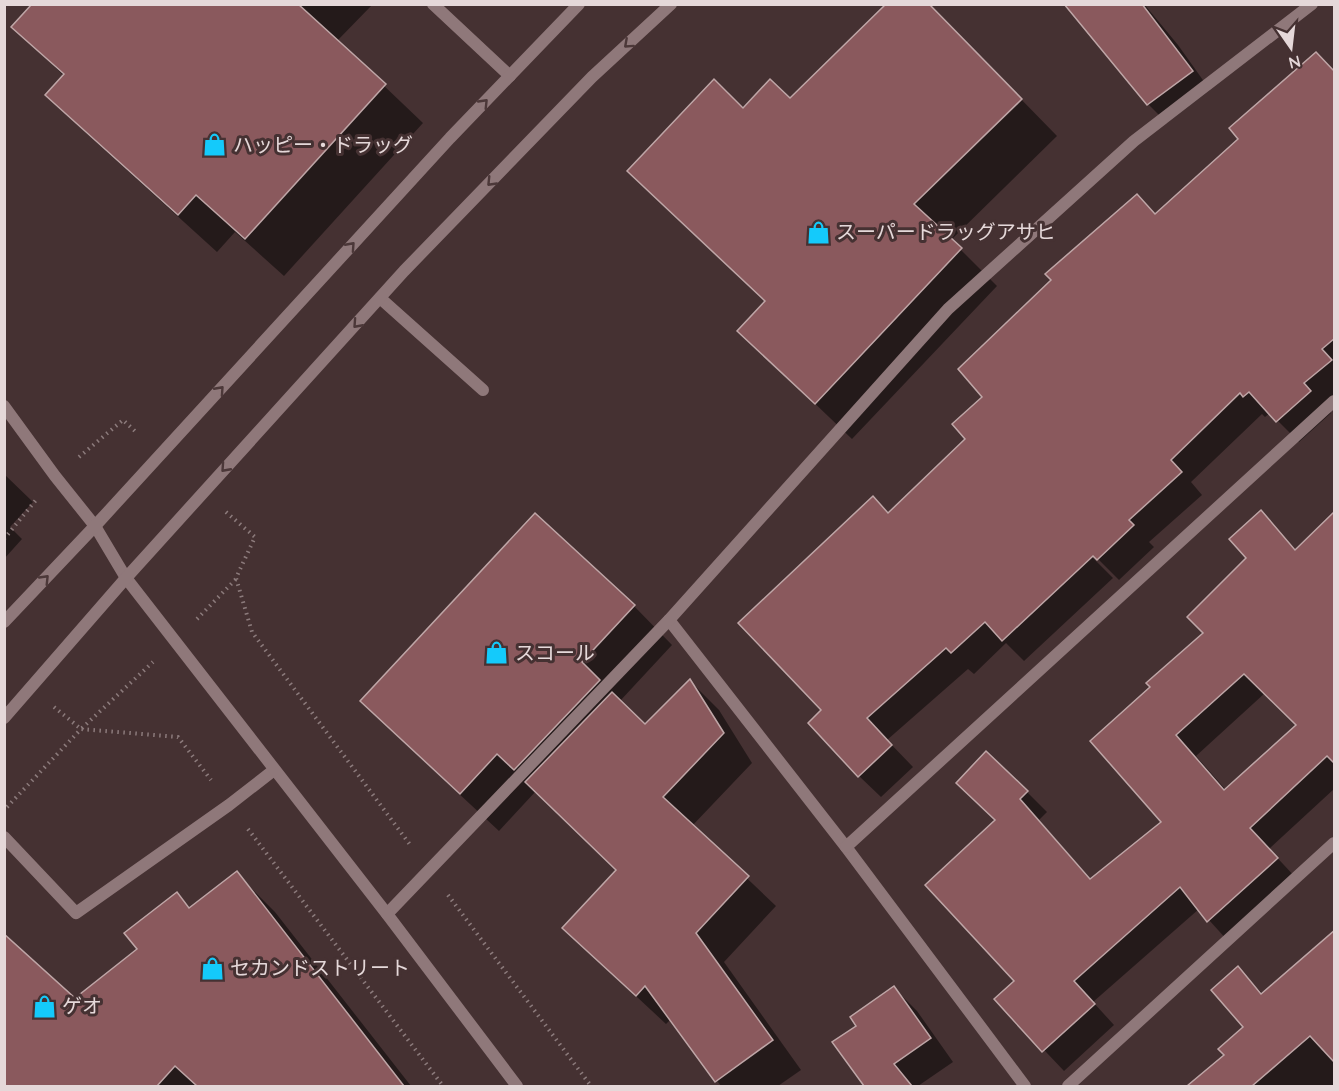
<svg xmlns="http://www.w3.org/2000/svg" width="1339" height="1091" viewBox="0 0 1339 1091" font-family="Quicksand,'Noto Sans JP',sans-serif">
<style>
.shadow{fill:#0007;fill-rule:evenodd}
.building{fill:#8a595d;stroke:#bfa6a7;stroke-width:1.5;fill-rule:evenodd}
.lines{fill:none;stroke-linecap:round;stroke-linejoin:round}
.path{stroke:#8c7b7c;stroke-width:4;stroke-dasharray:1.5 4.5;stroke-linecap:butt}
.service{stroke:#8f787a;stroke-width:12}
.minor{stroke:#8f787a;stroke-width:12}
.tertiary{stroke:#8f787a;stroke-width:12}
.oneway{stroke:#4c3839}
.labels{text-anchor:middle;stroke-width:6;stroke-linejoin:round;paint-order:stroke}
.poi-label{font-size:20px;fill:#e5d8d9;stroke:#453132;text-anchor:start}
</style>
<rect width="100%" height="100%" fill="#453132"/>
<g class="shadow">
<path d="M34 4H373L337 41 423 123 284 276 235 232 217 252 86 133 47 95 64 76 13 27Z"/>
<path d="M928 4 1057 136 951 240 997 286 852 439 739 331 766 302 744 110 790 100Z"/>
<path d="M1072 4H1144L1178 45 1210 90 1167 123 1148 104 1068 8Z"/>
<path d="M1334 73V397L1325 405 1331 413 1299 442 1270 413 1265 417 1262 414 1191 482 1202 495 1149 542 1154 547 1119 580 1093 554 1091 556 1113 578 1024 661 1006 643 974 674 968 669 887 740 913 767 881 797 859 776 823 710 888 514 967 439 985 398 1053 280 1137 196 1156 215Z"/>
<path d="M4 474 33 502 10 527 22 539 4 559Z"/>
<path d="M1261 512 1296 550 1334 513V789L1269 849 1297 879 1228 941 1199 909 1093 1002 1114 1025 1064 1071 996 999 1016 981 927 885 1027 792 1047 812 1039 820 1092 880 1164 822 1152 687 1205 633 1248 558ZM1265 693 1298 726 1226 790 1196 756Z"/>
<path d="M535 515 634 606 672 645 620 701 645 726 690 681 719 710 752 763 692 826 776 906 724 962 801 1070 778 1086H721L671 1019 666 1024 593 956 618 871 536 791 499 831 400 739 362 701Z"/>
<path d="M236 873 275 912 411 1086H4V936L75 1000 139 949 177 894 191 909Z"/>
<path d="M1334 932V1086H1189L1226 1055 1245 1028 1238 969 1263 994Z"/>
<path d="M894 988 917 1011 953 1062 918 1086H865L834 1043 858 1026Z"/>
</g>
<g class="building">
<path d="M32 4H298L386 84 245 239 196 195 178 215 45 95 64 74 11 27Z"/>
<path d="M886 4H929L1022 99 914 204 962 248 815 404 737 331 765 301 627 171 714 79 743 108 770 79 790 98Z"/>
<path d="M1064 4H1142L1193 71 1147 105Z"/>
<path d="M1316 52 1335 72V338L1322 349 1332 360 1304 383 1311 391 1276 422 1249 392 1243 397 1240 393 1171 460 1182 472 1129 520 1134 525 1097 560 1093 556 1002 641 985 622 951 653 946 648 867 718 892 745 858 777 808 723 821 710 738 623 873 496 888 513 965 439 952 424 982 397 958 369 1051 280 1045 274 1137 194 1155 214 1238 139 1229 128Z"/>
<path d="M1261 510 1295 550 1335 511V764L1327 756 1250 828 1278 858 1207 922 1180 887 1074 981 1095 1004 1042 1052 994 999 1014 981 925 885 995 820 956 783 986 751 1028 791 1020 799 1090 879 1161 822 1090 741 1150 687 1146 683 1203 633 1187 617 1246 558 1229 539ZM1244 674 1296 725 1224 790 1176 735Z"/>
<path d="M535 513 635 605 582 662 600 680 514 770 497 754 460 794 360 701Z"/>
<path d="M690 679 724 733 663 797 749 876 696 933 773 1040 715 1082 645 986 636 996 562 928 616 870 525 782 612 692 645 724Z"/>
<path d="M237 871 404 1086H197L175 1066 157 1086H4V934L75 998 137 949 124 933 177 892 189 908Z"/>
<path d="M1335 930V1063L1310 1036 1252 1086H1187L1224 1055 1218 1049 1243 1027 1211 990 1238 966 1261 994Z"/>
<path d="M894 986 931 1038 894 1064 912 1086H864L832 1042 856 1026 850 1017Z"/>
</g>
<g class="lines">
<g class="path">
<path d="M79 457 123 420 137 433"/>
<path d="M226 512 255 537 236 578 252 632 411 846"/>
<path d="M4 539 36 500"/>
<path d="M197 619 236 579"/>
<path d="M54 707 81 729 153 662"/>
<path d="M7 807 81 729 178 737 211 780"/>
<path d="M248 829 443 1086"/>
<path d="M448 895 591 1086"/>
</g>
<g class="service">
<path d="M433 4 510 76"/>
<path d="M380 298 483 390"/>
<path d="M4 837 76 913 229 805 274 770"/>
</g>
<g class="minor">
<path d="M4 406 55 476 95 526 126 578"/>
<path d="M669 620 846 847 1025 1086"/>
<path d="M846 847 1334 401"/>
<path d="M387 914 669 620 948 309 1134 141 1312 4"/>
<path d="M1068 1086 1334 843"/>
</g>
<g class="tertiary">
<path d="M126 578 387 914 517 1086"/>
<path d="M4 622 95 526 450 138 579 4"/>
<path d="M4 718 126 578 404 271 592 77 671 4"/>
</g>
</g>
<defs><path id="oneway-chevron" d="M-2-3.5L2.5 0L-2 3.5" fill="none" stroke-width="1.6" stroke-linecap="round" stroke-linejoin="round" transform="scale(1.5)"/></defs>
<g class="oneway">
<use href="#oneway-chevron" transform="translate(628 44) rotate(138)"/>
<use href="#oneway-chevron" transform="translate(484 103) rotate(-46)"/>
<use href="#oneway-chevron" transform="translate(491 182) rotate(134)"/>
<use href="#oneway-chevron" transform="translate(351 246) rotate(-48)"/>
<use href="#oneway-chevron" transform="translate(357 324) rotate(132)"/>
<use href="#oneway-chevron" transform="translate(220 390) rotate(-48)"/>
<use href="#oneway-chevron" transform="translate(225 468) rotate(132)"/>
<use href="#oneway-chevron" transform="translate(45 579) rotate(-46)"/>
</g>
<defs>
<symbol id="shop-bare" viewBox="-9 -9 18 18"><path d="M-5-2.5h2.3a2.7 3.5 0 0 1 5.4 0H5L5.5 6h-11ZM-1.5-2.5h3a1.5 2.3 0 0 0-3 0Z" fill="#14cafb" stroke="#453132" stroke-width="2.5" paint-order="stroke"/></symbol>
</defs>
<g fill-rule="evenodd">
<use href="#shop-bare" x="198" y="128" width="33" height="33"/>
<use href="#shop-bare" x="802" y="216" width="33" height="33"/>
<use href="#shop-bare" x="480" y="636" width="33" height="33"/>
<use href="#shop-bare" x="196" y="952" width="33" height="33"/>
<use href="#shop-bare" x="28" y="990" width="33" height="33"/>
</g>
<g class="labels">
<g class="poi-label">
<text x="233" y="152">ハッピー・ドラッグ</text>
<text x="836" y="239">スーパードラッグアサヒ</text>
<text x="515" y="660">スコール</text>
<text x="230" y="975">セカンドストリート</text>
<text x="62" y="1013">ゲオ</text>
</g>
</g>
<rect width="1339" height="1091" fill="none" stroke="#e5d8d9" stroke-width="12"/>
<g transform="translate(1291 48) rotate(166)" stroke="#453132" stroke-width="4.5" paint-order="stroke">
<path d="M0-4.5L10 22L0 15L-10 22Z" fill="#e5d8d9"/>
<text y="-9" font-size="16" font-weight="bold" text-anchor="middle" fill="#e5d8d9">N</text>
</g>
</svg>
